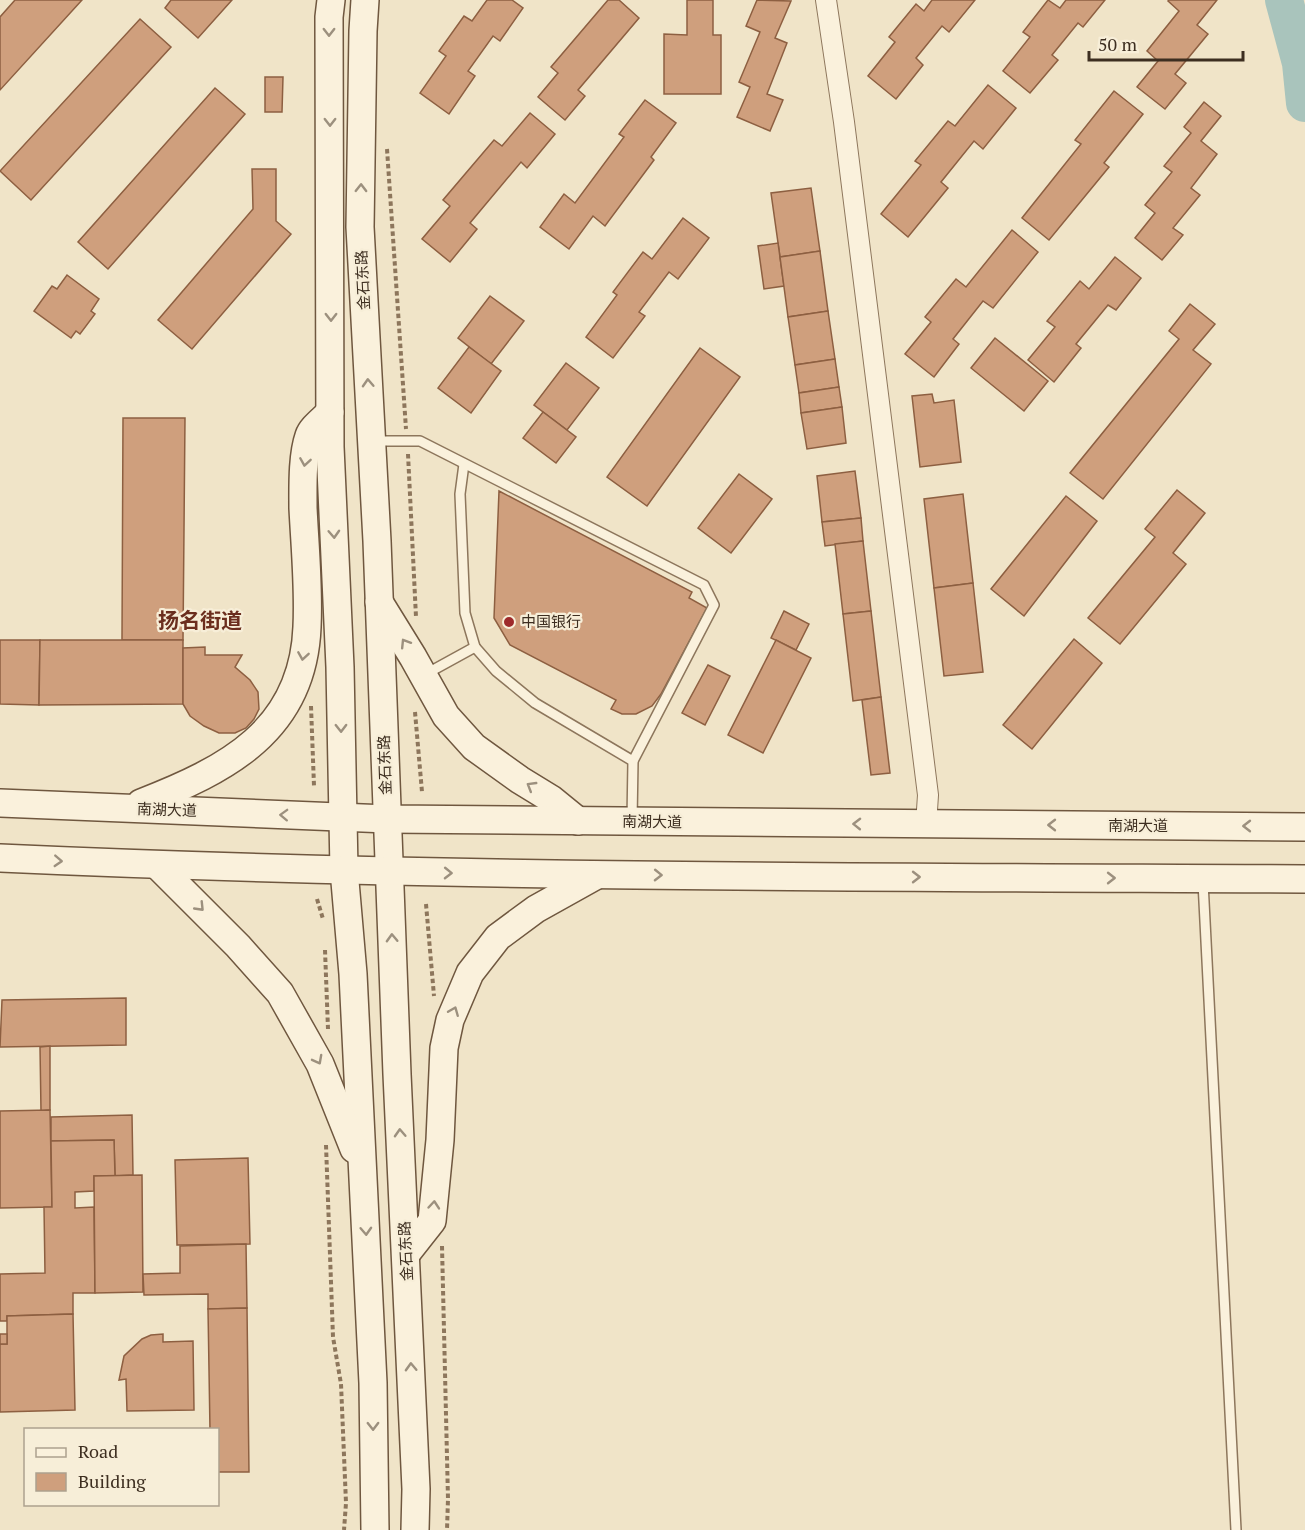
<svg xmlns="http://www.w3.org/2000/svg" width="1305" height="1530" viewBox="0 0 1305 1530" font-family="'PT Serif','Noto Sans SC',serif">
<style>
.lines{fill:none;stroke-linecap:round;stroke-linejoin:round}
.river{stroke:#a9c4bc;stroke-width:38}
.building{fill:#cf9f7d;stroke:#8d5f41;stroke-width:1.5}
.service-casing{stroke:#8d765c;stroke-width:12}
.minor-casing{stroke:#8d765c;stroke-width:22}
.secondary-casing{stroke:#6f573f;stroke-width:30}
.path{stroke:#8d765c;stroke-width:4;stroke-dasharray:4.5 3;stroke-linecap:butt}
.service{stroke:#faf1dc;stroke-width:9}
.minor{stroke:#faf1dc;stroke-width:20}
.secondary{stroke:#faf1dc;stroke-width:27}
.oneway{stroke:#9c907e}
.poi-dot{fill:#9e2a2b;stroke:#f7eed8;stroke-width:2}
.labels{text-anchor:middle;stroke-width:4.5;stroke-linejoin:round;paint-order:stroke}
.street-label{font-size:15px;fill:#3d2e20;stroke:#f7eed8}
.poi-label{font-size:15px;fill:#3d2e20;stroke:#f7eed8;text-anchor:start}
.district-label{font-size:21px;font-weight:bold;fill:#6b2e1e;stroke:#f7eed8}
</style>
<rect width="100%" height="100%" fill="#f0e4c8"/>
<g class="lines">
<path class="river" d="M1284 0 1301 63 1305 103"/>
</g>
<g class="building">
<path d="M15 0H82L0 90V17Z"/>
<path d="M171 0H232L198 38 165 8Z"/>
<path d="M487 0H512L523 8 500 41 493 36 468 71 475 76 449 114 420 93 446 56 439 51 464 16 472 21Z"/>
<path d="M608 0H619L639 18 578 90 585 96 565 120 538 97 558 73 551 67Z"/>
<path d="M687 0H713V35H721V94H664V34L687 35Z"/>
<path d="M757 0 791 1 775 38 787 43 767 94 783 100 770 131 737 117 750 87 739 82 760 32 746 26Z"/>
<path d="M932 0H975L949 32 942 26 916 58 923 65 896 99 868 76 895 42 889 37 916 4 924 11Z"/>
<path d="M1048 0 1060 8 1066 0H1105L1083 27 1078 23 1052 55 1058 60 1030 93 1003 71 1030 37 1023 32Z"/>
<path d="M1169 0H1217L1197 25 1208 34 1175 74 1186 83 1165 109 1137 87 1158 61 1147 51 1179 11 1168 1Z"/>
<path d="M140 19 171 47 31 200 0 171Z"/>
<path d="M265 77H283L282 112H265Z"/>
<path d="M988 85 1016 108 983 149 974 141 941 182 948 188 908 237 881 214 921 165 915 161 948 121 955 126Z"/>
<path d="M215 88 245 114 108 269 78 242Z"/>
<path d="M1114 91 1143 114 1104 163 1109 167 1049 240 1022 218 1081 144 1075 140Z"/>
<path d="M645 100 676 123 651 157 654 160 605 226 593 216 569 249 540 227 564 194 575 203 624 137 619 134Z"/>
<path d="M1204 102 1221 116 1201 141 1217 154 1191 188 1200 195 1173 228 1183 235 1162 260 1135 238 1155 213 1145 205 1172 172 1164 166 1191 133 1184 127Z"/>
<path d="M530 113 555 134 527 168 521 162 470 223 477 229 450 262 422 239 450 206 443 200 494 140 502 146Z"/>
<path d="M252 169H276V221L291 234 192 349 158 320 253 209Z"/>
<path d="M811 188 820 251 780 257 771 193Z"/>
<path d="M683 218 709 238 678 279 669 272 639 312 645 316 613 358 586 337 617 295 613 292 643 252 652 259Z"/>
<path d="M1012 230 1038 252 993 308 983 301 953 339 959 344 934 377 905 354 931 322 925 317 956 279 966 287Z"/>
<path d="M778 243 784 286 764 289 758 246Z"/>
<path d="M820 251 828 311 788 317 780 257Z"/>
<path d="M1115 257 1141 278 1116 310 1108 305 1076 344 1081 348 1054 382 1028 360 1055 327 1047 321 1080 281 1089 289Z"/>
<path d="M67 275 99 299 91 311 95 314 80 334 76 331 71 338 34 311 52 286 57 289Z"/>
<path d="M490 296 524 321 491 364 458 338Z"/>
<path d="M1190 304 1215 324 1193 350 1211 364 1103 499 1070 473 1179 339 1169 331Z"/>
<path d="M828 311 835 359 795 365 788 317Z"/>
<path d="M995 338 1048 381 1024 411 971 368Z"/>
<path d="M469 347 501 371 471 413 438 388Z"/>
<path d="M700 348 740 377 647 506 607 477Z"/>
<path d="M835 359 839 387 799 393 795 365Z"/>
<path d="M566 363 599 388 567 430 534 405Z"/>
<path d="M839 387 842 407 801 413 799 393Z"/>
<path d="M932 394 934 403 954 400 961 462 920 467 912 396Z"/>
<path d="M842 407 846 443 807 449 801 413Z"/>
<path d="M543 412 576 437 556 463 523 438Z"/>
<path d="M123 418H185L183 640H122Z"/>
<path d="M855 471 861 518 822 522 817 476Z"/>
<path d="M739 474 772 499 731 553 698 528Z"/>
<path d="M1177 490 1205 513 1173 553 1186 564 1120 644 1088 618 1155 537 1145 529Z"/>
<path d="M499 491 692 592 689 598 707 608 661 694 652 706 636 714H622L611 709 616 700 510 645 494 618Z"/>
<path d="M963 494 973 583 934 588 924 499Z"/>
<path d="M1066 496 1097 521 1024 616 991 589Z"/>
<path d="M861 518 863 541 825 546 822 522Z"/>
<path d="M863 541 871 611 843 614 835 544Z"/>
<path d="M973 583 983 672 944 676 934 588Z"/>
<path d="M784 611 809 624 796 650 771 638Z"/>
<path d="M871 611 881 697 853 701 843 614Z"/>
<path d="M1074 639 1102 663 1032 749 1003 725Z"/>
<path d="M0 640H40L39 705 0 704Z"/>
<path d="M40 640H183V704L39 705Z"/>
<path d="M776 640 811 658 763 753 728 735Z"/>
<path d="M205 647V655H242L235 667 250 680 258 692 259 709 254 719 246 728 235 733H219L204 726 190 716 183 704V648Z"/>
<path d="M708 665 730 676 705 725 682 713Z"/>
<path d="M881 697 890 773 871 775 862 700Z"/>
<path d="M126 998V1045L0 1047 2 1000Z"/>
<path d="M50 1046V1110L41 1111 40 1047Z"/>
<path d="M50 1110 52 1207 0 1208V1111Z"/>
<path d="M132 1115 133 1175 115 1176 114 1140 51 1141V1117Z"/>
<path d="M114 1140 115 1176H94V1191L75 1192V1208L94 1207 95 1293H73V1314L7 1316V1321H0V1274L45 1273 44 1207H52L51 1141Z"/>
<path d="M248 1158 250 1244 177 1245 175 1160Z"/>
<path d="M142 1175 143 1292 95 1293 94 1176Z"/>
<path d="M246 1244 247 1308 208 1309V1294L144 1295 143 1274 180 1273V1246Z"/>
<path d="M247 1308 249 1472H218V1430H210L208 1309Z"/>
<path d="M73 1314 75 1410 0 1412V1344H7V1316Z"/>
<rect x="0" y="1334" width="7" height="10"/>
<path d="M163 1334V1342L193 1341 194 1410 127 1411 126 1379 119 1380 124 1356 142 1339 151 1335Z"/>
</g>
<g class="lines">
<defs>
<g id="service">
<path d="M374 441H420L704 585 714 605 633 761 632 820"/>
<path d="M464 464 460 494 465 613 475 647 496 671 535 703 633 761"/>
<path d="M424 675 475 647"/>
<path d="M1203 882 1236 1530"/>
</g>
<path id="minor" d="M826 0 844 122 928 795 926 825"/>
<g id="secondary">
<path d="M331 0 329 17 330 447 340 667 344 870 353 974 373 1383 375 1530"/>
<path d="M365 0 363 31 360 227 377 541 397 1074 416 1489 415 1530"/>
<path d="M379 602 413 657 446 716 474 747 520 780 551 799 578 821"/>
<path d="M0 803 387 819 1305 827"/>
<path d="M141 803C226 770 303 731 307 627 309 588 305 548 303 508 303 487 302 456 309 436 312 427 324 419 330 412"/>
<path d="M0 858C435 878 870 877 1305 879"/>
<path d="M158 866 238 946 280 993 320 1064 354 1149"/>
<path d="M406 1254 432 1221 440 1140 444 1048 450 1020 470 973 498 937 536 909 597 875"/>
</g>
</defs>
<use href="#service" class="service-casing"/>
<use href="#minor" class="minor-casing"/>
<use href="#secondary" class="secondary-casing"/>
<g class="path">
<path d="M387 149 406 429"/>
<path d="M408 454 416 617"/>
<path d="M311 706 314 786"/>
<path d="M415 712 422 792"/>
<path d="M317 899 323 919"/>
<path d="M426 904 434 996"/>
<path d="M325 950 328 1029"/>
<path d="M326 1145 333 1337 341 1384 346 1503 344 1530"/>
<path d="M442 1246 448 1499 447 1530"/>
</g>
<use href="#service" class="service"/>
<use href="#minor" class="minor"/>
<use href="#secondary" class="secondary"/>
</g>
<defs><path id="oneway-chevron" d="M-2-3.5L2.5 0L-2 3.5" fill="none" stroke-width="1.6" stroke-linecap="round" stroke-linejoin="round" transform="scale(1.5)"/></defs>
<g class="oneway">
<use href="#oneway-chevron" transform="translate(329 32) rotate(90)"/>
<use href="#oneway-chevron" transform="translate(330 122) rotate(90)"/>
<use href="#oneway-chevron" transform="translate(361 188) rotate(-89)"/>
<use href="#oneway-chevron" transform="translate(331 317) rotate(90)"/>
<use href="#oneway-chevron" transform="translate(368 383) rotate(-93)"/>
<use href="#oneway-chevron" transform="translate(305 462) rotate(99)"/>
<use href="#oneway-chevron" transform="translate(334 534) rotate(87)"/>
<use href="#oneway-chevron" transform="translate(405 643) rotate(-122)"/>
<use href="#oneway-chevron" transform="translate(303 656) rotate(99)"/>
<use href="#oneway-chevron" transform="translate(341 728) rotate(89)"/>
<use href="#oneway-chevron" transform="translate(531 786) rotate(-149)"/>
<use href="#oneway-chevron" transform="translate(284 815) rotate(-178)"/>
<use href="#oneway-chevron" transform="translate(857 824) rotate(-179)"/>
<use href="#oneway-chevron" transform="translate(1052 825) rotate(-180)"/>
<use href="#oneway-chevron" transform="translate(1247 826) rotate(-180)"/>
<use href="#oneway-chevron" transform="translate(58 861) rotate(3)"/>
<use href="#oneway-chevron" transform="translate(448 873) rotate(1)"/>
<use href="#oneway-chevron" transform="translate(658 875) rotate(1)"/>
<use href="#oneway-chevron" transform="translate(916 877)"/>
<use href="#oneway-chevron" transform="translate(1111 878)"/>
<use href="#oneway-chevron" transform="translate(200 907) rotate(46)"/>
<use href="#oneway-chevron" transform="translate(392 938) rotate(-92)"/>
<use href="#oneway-chevron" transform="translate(454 1011) rotate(-68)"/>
<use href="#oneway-chevron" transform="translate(318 1060) rotate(62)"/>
<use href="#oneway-chevron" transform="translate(400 1133) rotate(-93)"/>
<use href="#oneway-chevron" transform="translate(434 1205) rotate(-85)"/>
<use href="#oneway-chevron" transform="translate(366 1231) rotate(87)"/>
<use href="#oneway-chevron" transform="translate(411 1367) rotate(-92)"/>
<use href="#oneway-chevron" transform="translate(373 1426) rotate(89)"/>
</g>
<circle class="poi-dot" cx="509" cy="622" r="6"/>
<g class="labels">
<g class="street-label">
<text transform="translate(363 280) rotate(-93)" y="5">金石东路</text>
<text transform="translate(385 765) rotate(-92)" y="5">金石东路</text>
<text transform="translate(167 810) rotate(2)" y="5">南湖大道</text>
<text transform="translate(652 822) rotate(1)" y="5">南湖大道</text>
<text x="1138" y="831">南湖大道</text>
<text transform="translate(406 1251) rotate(-93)" y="5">金石东路</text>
</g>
<g class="poi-label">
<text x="521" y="627">中国银行</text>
</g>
<g class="district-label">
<text x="200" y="628">扬名街道</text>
</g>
</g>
<rect x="24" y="1428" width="195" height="78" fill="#f7eed8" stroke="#ada18e" stroke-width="1.5"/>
<rect x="36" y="1448" width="30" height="9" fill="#faf1dc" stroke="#ada18e" stroke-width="1.5"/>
<text x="78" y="1458" font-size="18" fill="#3d2e20">Road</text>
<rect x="36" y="1473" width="30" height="18" fill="#cf9f7d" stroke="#ada18e" stroke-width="1.5"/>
<text x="78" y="1488" font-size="18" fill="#3d2e20">Building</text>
<path d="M1089 51v9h154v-9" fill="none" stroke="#3d2e20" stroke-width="3"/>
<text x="1098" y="51" font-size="18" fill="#3d2e20" stroke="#f7eed8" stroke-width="4.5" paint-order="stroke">50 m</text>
</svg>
